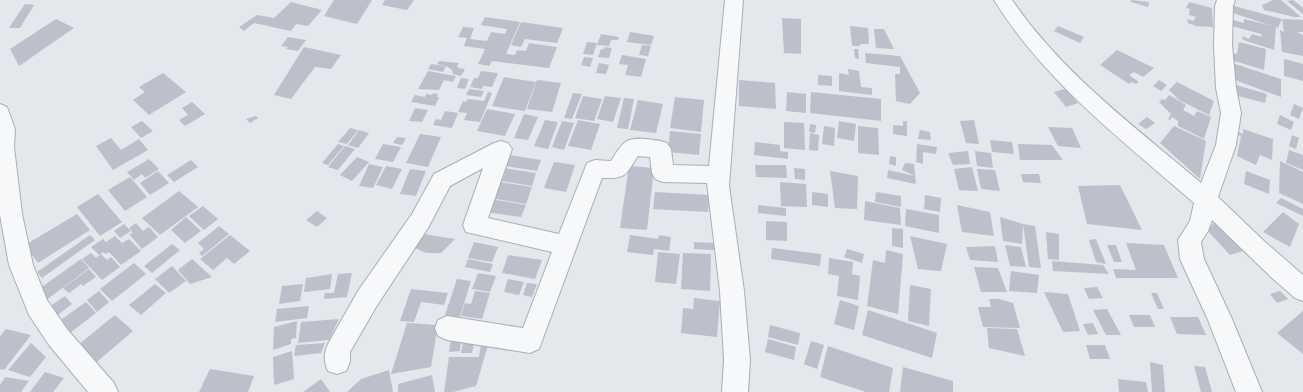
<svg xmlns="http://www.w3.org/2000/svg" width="1303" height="392" viewBox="0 0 1303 392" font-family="'Source Sans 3',sans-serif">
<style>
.building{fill:#bbc0ca}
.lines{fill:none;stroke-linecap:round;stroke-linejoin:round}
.minor-casing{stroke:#a9aeb7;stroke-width:2}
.minor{fill:#f7f8fa;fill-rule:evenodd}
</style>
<rect width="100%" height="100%" fill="#e4e7ec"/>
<g class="building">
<path d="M334 0H372L357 24 324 16Z"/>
<path d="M385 0H414L407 10 382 5Z"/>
<path d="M1131 0 1149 2 1148 7 1131 2Z"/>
<path d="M1273 0H1281L1301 17H1295L1264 10 1262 5Z"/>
<path d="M1293 0 1303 8V14L1287 1Z"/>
<path d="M291 2 322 10 308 26 296 24 291 31 254 23 244 31 239 27 257 15 274 18Z"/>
<path d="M1189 2 1212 8 1213 27 1196 26 1188 23 1187 19 1193 21 1196 17 1189 15 1190 9 1186 8Z"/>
<path d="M25 4 34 5 20 28H9Z"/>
<path d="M1234 6 1282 19 1303 20V32H1297L1303 35V56L1282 52 1280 30 1284 32 1282 19 1278 28 1276 27 1274 50 1243 40 1242 36 1249 39 1252 34 1262 37 1261 34 1228 25 1226 18 1244 23V19L1272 26 1233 13Z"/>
<path d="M485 17 520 22 506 54 515 55 517 50 526 51 529 43 557 47 549 68 492 61 489 66 478 64 485 49 464 46 467 38 458 37 463 27 474 28 470 39 487 41 491 32 505 34 507 29 481 25Z"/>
<path d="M782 18 801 19V54L784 53Z"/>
<path d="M56 19 74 28 19 66 10 49Z"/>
<path d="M521 22 563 28 557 43 525 39 521 47 511 45Z"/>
<path d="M850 26 868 28 869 44H860V46H852Z"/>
<path d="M1058 26 1084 37 1080 43 1054 31Z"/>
<path d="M874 29H884L894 49 876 48Z"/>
<path d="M630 32 654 36 651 45 627 42Z"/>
<path d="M601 34 619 37 618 40H611L609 46 597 45Z"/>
<path d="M288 37 306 40 298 51 286 49 288 47 281 46Z"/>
<path d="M587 42 597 43 593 55 583 54Z"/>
<path d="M1239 42 1266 49 1264 70 1225 58V51L1237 54Z"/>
<path d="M642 45 651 46 648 56 639 55Z"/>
<path d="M304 47 341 55 331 69 315 67 291 99 274 95Z"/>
<path d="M605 47 612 48 609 58 598 57 601 49H604Z"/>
<path d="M854 49H858L859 59 855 58Z"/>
<path d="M1117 50 1154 68 1143 77 1134 72 1129 75 1139 82 1136 84 1132 82 1129 84 1100 65Z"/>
<path d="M865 53 900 56 920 93 910 104 896 101 895 74H900V67L866 63Z"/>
<path d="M622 55 646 59 641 77 625 75 628 65 619 64Z"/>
<path d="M584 57 593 58 590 67 581 65Z"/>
<path d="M1284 59 1303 64V81L1284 76Z"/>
<path d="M439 61 459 63 457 66 459 68 465 69 461 76 453 74 452 70 446 66 437 64Z"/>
<path d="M599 63 609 65 606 74 596 73Z"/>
<path d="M1232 63 1281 79V97L1235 80Z"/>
<path d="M431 64 438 65 446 66 443 72 428 69Z"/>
<path d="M848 69 859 71 861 87 872 88V95L839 91V73L849 75Z"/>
<path d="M428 71 456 76 453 82 444 80 439 90 418 89Z"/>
<path d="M481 71 498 73 492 87 483 86 482 89 470 87 474 78H478Z"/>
<path d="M163 73 186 92 149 115 133 100 145 92 139 87Z"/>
<path d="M818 75 832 76V86L818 85Z"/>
<path d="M504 77 536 82 525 111 492 106Z"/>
<path d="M461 78 469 79 465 89 457 88Z"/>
<path d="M537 80 561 83 552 112 527 109Z"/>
<path d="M739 80 775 83 776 109 739 106Z"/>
<path d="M1159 80 1167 85 1161 91 1153 86Z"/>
<path d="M1177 82 1214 101 1209 115 1179 100 1169 90Z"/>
<path d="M1236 85 1267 94 1265 103 1234 95Z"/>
<path d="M469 89 484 91 481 97 466 95Z"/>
<path d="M1065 89 1078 103 1066 107 1054 92Z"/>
<path d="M488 92 492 93 480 122 464 120 467 113 458 112 463 101 466 102 468 99 484 101Z"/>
<path d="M787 92 806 94V113L786 111Z"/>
<path d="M811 92 881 99V121L810 113Z"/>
<path d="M433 93 438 94 437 97H439L435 106 411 102 415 95 425 97 426 94 432 95Z"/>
<path d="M573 93 582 94 572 119 564 118Z"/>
<path d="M1169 95 1186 105 1183 110 1194 116 1197 111 1211 117 1204 139 1178 126V121L1172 117 1170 120 1168 119 1171 114 1159 102 1162 99 1165 100Z"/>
<path d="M583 96 602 99 594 121 575 118Z"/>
<path d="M605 96 621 98 613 122 597 119Z"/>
<path d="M675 97 704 100 701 132 670 128Z"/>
<path d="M624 98 634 99 628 129 617 128Z"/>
<path d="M638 100 663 104 656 133 630 130Z"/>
<path d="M192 102 205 114 185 126 179 120 188 115 182 108Z"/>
<path d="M1294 104 1303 108 1299 119 1290 115Z"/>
<path d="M415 108 428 110 422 122 409 121Z"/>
<path d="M487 109 515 114 505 136 477 131Z"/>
<path d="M445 111 458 113 452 128 433 125 436 119 441 120Z"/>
<path d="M524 114 538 117 528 140 514 138Z"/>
<path d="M1280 115 1294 122 1291 130 1277 124Z"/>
<path d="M256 116 258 118 250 123 246 119Z"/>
<path d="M1147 117 1155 123 1146 129 1138 124Z"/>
<path d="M545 120 558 122 548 149 534 146Z"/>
<path d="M578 120 600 124 591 150 568 146Z"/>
<path d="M974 120 979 144 966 143 960 121Z"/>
<path d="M142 121 153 131 141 138 131 127Z"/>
<path d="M562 121 574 123 564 150 552 147Z"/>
<path d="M839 121 856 124 854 141 837 138Z"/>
<path d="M903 121H907V136L893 134V125L903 126Z"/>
<path d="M784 122 804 123 805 150 784 148Z"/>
<path d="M810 124 816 125 815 133 809 132Z"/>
<path d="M824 126 835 128 834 146 822 144Z"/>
<path d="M858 126 878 128 879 155 858 153Z"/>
<path d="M1174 126 1206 141 1200 179 1160 143Z"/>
<path d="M1048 127 1072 128 1081 148 1058 146Z"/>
<path d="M350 128 358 130 347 144 338 142Z"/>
<path d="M1231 129 1243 134V129L1273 139 1272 160 1260 155 1256 165 1237 156 1241 136 1231 132Z"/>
<path d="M359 130 369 133 358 148 348 145Z"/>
<path d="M920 130 930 132 931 140 918 139Z"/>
<path d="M670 131 701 134 699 155 668 152Z"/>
<path d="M810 133 819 135 818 151 809 150Z"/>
<path d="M420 134 441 137 428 167 406 163Z"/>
<path d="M1292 135 1299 138 1296 149 1289 146Z"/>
<path d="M397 137 406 138 402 145 393 143Z"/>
<path d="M111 138 121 150 139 139 148 150 113 170 96 146Z"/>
<path d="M990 140 1012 142 1014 154 992 152Z"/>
<path d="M755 142 780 145V151L788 152V159L754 155Z"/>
<path d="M338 144 344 146 328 165 322 163Z"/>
<path d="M383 144 401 147 393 162 375 159Z"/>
<path d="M917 144 937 147 936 154 923 152V164L916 162Z"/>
<path d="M1018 144 1052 145 1063 160H1020Z"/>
<path d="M345 146 355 149 338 170 328 167Z"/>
<path d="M1289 150 1303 155V170L1286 163Z"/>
<path d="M968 151 970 164 953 165 948 153Z"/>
<path d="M975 151 991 153 993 168 977 166Z"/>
<path d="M509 155 541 160 537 171 505 166Z"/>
<path d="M890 156 896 157V166L889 164Z"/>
<path d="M357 157 369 162 352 181 340 175Z"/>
<path d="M149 159 159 169 145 178 142 174 134 180 127 172Z"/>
<path d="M191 160 198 167 174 182 167 175Z"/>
<path d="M1280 161 1303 172V204L1279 193Z"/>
<path d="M554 162 575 165 566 192 544 188Z"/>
<path d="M905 163 914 164 916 184 887 178 888 170 915 176 902 170Z"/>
<path d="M369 164 383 167 373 188 359 186Z"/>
<path d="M755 165H786L787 178 756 177Z"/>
<path d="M386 166 402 169 392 189 376 185Z"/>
<path d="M629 166 654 168 647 230 620 228Z"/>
<path d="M972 167 978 191 959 190 954 169Z"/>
<path d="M503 168 536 173 532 186 502 181 505 173H501Z"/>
<path d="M794 168 805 169V180L795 179Z"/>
<path d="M410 169 426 171 416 196 400 194Z"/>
<path d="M977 169 995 170 1000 191 981 189Z"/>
<path d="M158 171 169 183 150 195 140 183Z"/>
<path d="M830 171 858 176 857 209 835 208Z"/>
<path d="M1246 171 1270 180 1269 194 1244 184Z"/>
<path d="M1021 174H1039L1041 183 1023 182Z"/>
<path d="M130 177 147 197 125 211 108 190Z"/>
<path d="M500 182 532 187 526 204 490 198Z"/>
<path d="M780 182 806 184 807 207 781 206Z"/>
<path d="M1120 185 1142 230 1087 224 1078 186Z"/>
<path d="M179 191 198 207 160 235 142 218Z"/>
<path d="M655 192 709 195 708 212 653 209Z"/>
<path d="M812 192 828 194V207L812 205Z"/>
<path d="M876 192 901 196V207L875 202Z"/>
<path d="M98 194 122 222 100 236 77 207Z"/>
<path d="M925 195 941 198 940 212 924 209Z"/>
<path d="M1281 198 1303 209V216L1276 203Z"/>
<path d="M490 199 526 205 521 217 485 212Z"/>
<path d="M865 201 900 208 901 225 864 220Z"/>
<path d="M758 205 786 208V216L758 213Z"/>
<path d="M957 205 990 212 994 236 962 232Z"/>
<path d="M203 206 218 219 204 230 189 216Z"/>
<path d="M906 209 939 215V233L905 226Z"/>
<path d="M317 211 327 218 317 227 306 220Z"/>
<path d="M1283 212 1299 224 1290 247 1263 232Z"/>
<path d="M77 214 90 230 38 263 25 245Z"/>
<path d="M186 217 201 231 185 243 171 230Z"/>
<path d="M1000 217 1023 224 1022 244 1003 241Z"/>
<path d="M766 221 787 222V241L766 240Z"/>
<path d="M1215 222 1243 251 1230 255 1207 230Z"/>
<path d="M136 223 143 231 149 227 158 237 142 249 129 234 133 233 129 228Z"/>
<path d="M124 224 131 231 120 238 114 231Z"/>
<path d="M1023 224 1035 226 1041 268 1029 267Z"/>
<path d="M219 226 229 234 202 256 199 253 204 249 198 243Z"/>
<path d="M892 228 903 229V248L892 246Z"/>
<path d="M1046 232 1059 234V260L1048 259Z"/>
<path d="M424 234 455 239 441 253H426L415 248Z"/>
<path d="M90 235 95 240 42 278 37 272Z"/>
<path d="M230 235 250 251 234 264 227 258 213 270 200 259Z"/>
<path d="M630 235 658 239 659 235 671 237 669 251 654 249 653 255 627 252Z"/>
<path d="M115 236 122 243 129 239 141 251 121 265 109 252 106 254 103 252 99 255 91 247 103 239 106 242Z"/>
<path d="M910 236 947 244 941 271 918 269Z"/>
<path d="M1096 239 1106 264 1096 262 1089 240Z"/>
<path d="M474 242 498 247 492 262 468 258Z"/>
<path d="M694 242 714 243V250L694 249Z"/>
<path d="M1126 243 1164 245 1178 278H1116L1113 269 1136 270Z"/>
<path d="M172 244 180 250 152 273 144 266Z"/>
<path d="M1005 245 1021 247 1026 267 1010 266Z"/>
<path d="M1107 245H1116L1122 262H1114Z"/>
<path d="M995 246 998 262 970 260 966 247Z"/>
<path d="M772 248 821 254 820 266 771 259Z"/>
<path d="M847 249 864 254 862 263 844 257Z"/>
<path d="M886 250 903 254 898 314 867 306 873 260 885 263Z"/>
<path d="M658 252 680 254 676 284 655 282Z"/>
<path d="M91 253 96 258 101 254 107 260 111 257 120 267 102 280 82 259Z"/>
<path d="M683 253 711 254 710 291 681 289Z"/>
<path d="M508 255 542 260 535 279 502 273Z"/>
<path d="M829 258 853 262 852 274 860 276 858 300 837 296 839 276 828 274Z"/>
<path d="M81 259 89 268 45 301 36 291Z"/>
<path d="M192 259 212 277 190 284 178 270Z"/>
<path d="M468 259 493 264 490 272 465 267Z"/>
<path d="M1052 261 1103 265 1109 274 1053 271Z"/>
<path d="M134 263 146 274 112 301 100 289Z"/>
<path d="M172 266 186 281 169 293 155 279Z"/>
<path d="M974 267 998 268 1007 292H981Z"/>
<path d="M89 269 96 277 83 286 81 284 69 293 63 288Z"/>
<path d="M1011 271 1039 275 1037 293 1009 291Z"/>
<path d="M352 273 347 297 324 299 325 293H334L338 274Z"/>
<path d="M478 273 496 276 490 292 472 289Z"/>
<path d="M332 274 330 289 304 292 306 278Z"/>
<path d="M457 279 471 281 460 317 445 315Z"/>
<path d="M508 279 524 282 519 295 504 292Z"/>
<path d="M527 283 537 284 532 297 523 295Z"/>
<path d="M155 284 166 293 141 315 129 305Z"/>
<path d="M303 284 300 301 279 304 282 286Z"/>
<path d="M910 285 931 289 929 326 908 321Z"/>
<path d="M1097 287 1103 298 1089 299 1084 288Z"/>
<path d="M411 289 448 293 444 305 421 302 414 322 400 321Z"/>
<path d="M99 291 109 302 97 312 87 300Z"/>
<path d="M475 291 490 293 482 319 461 316 465 303 471 304Z"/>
<path d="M1280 291 1288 299 1277 303 1270 294Z"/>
<path d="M1044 292 1068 294 1080 331 1063 332Z"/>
<path d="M1151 293H1157L1164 309H1158Z"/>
<path d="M65 296 72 304 54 318 46 309Z"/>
<path d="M694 298 720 301 717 337 681 333 683 308 693 309Z"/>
<path d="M989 299H999L1013 303 1020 328 983 327 978 307H991Z"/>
<path d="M840 300 859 306 854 330 834 324Z"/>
<path d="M86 302 96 313 66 336 55 324Z"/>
<path d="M309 306 307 318 275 322 277 309Z"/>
<path d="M1107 309 1121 335H1106L1093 310Z"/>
<path d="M868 310 937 333 932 358 862 335Z"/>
<path d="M1303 311V354L1277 333Z"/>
<path d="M115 315 133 331 91 367 73 349Z"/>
<path d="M1129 315H1150L1155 327H1134Z"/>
<path d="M1170 317H1198L1206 335 1177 334Z"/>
<path d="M339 319 329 340 298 343 301 322Z"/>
<path d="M297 321 296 338 291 339V344L273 350 274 327Z"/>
<path d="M407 323 438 325 431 367 391 374Z"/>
<path d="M1093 323 1098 334 1088 335 1083 324Z"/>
<path d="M770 325 800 333 798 345 768 337Z"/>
<path d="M987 328 1017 329 1025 356 989 348Z"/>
<path d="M6 329 31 335 4 370 0 369V336Z"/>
<path d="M451 338H461L460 351 449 352Z"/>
<path d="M464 339H475L472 353H461Z"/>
<path d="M768 339 796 347 794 360 765 352Z"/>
<path d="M811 341 824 345 817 369 804 364Z"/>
<path d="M31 343 46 357 30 377 8 370Z"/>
<path d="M325 343 321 353 294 356 296 345Z"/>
<path d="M481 345H488L476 386 453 392H444L449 357H479Z"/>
<path d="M1086 345H1105L1110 359H1090Z"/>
<path d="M828 346 893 368 889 392H866L820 377Z"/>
<path d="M292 351 294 379 274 385 273 357Z"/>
<path d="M1150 362 1163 365 1165 392H1152Z"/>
<path d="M1194 366 1205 367 1212 392H1201Z"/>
<path d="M903 367 953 381V392H900Z"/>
<path d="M210 369 254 376 248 392H199Z"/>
<path d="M389 370 393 392H347L361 379Z"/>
<path d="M45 372 64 378 53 392H30Z"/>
<path d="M432 375 435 392H398V384Z"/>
<path d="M5 377 29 381 21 392H0V385Z"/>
<path d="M321 379 330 392H303Z"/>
<path d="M1118 379 1146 382 1148 392H1119Z"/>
</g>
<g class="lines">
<defs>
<g id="minor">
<path d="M725 0H743L729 186 744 291 750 360 748 392H722L724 360 720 291 707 183 663 182 655 179 652 173 650 157 638 156C625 175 627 179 602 178L539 349 530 353 447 340 438 336 435 328 438 320 447 316 523 328 552 252 466 232 463 225 483 168 450 186 428 228 376 307 350 352V362L346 371 337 374 328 371C323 360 324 352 329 342L358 291 412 214 434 174 494 143 501 141 508 143 512 149 488 218 559 234 587 163 595 160 611 161C615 155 621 144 627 141 635 136 659 140 667 143L671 149 673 165 709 166Z"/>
<path d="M994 0H1012C1063 74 1133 125 1201 183L1216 145 1221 113 1216 88 1214 45 1215 6 1217 0H1235L1233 6 1232 45 1236 88 1241 113 1236 145 1218 197 1264 241 1303 275V301L1295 298 1272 278 1212 220 1208 231 1201 242 1204 259 1232 319 1262 392H1236L1208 320 1180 259 1178 240 1190 221 1194 203C1122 140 1045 82 994 0Z"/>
<path d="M0 104 7 107 15 129 14 147 22 214 33 265 47 300 67 329 114 383 118 392H88L49 345 29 315 9 265 0 215Z"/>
</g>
</defs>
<use href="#minor" class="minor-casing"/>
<use href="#minor" class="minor"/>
</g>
</svg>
